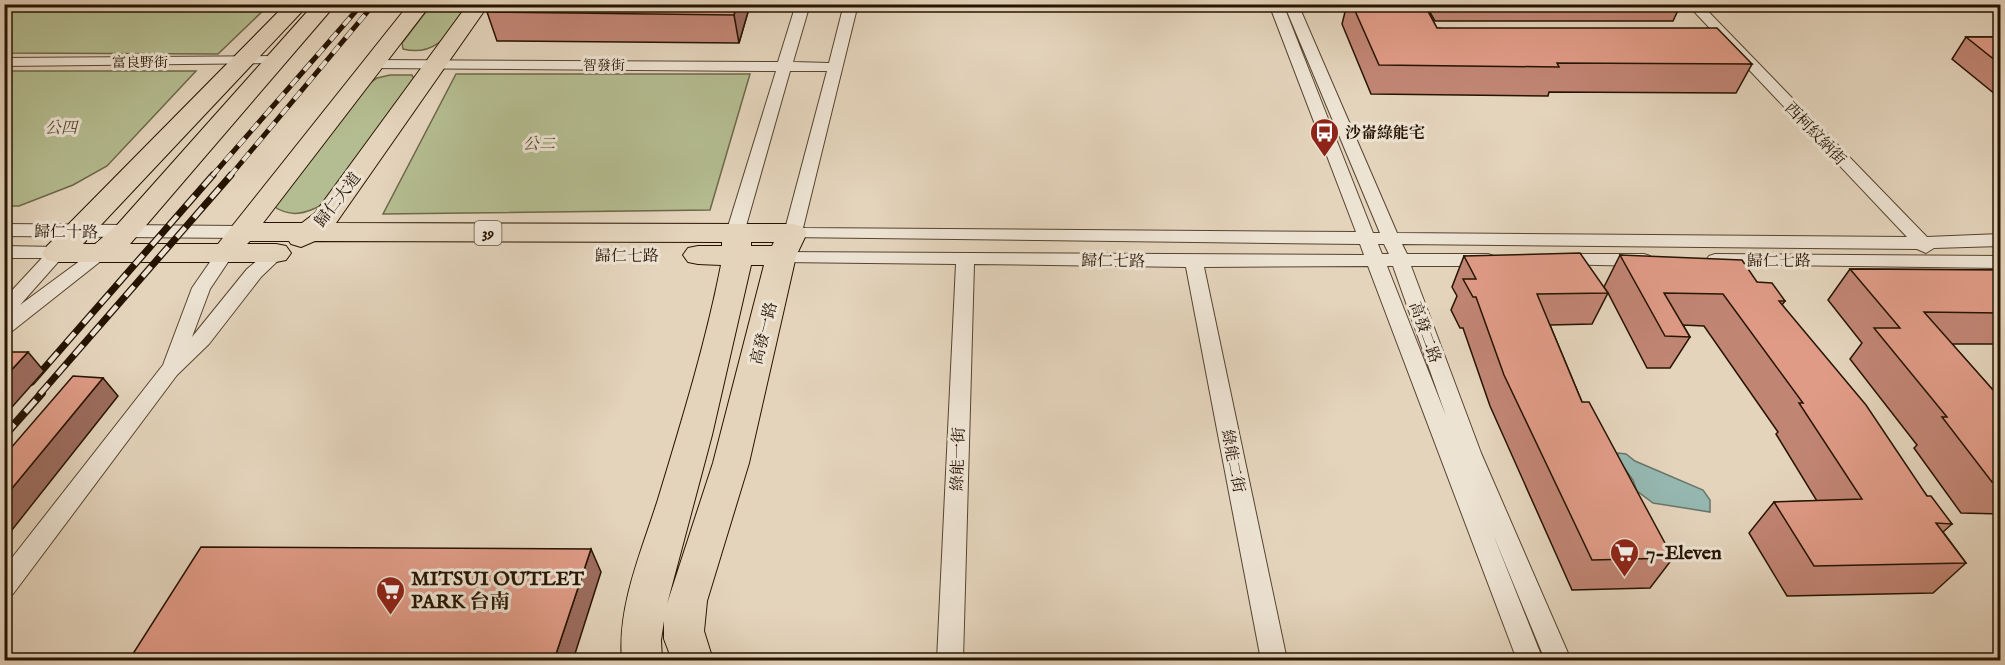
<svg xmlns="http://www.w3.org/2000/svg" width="2005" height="665" viewBox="0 0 2005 665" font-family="'IM FELL English','Noto Serif TC',serif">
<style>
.green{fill:#b4bd91;stroke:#6d6848;stroke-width:1.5}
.water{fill:#95b8b1;stroke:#69766a;stroke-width:1.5}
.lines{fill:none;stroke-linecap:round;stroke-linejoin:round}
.minor-casing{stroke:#56442f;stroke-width:2}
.primary-casing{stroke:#261400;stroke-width:2}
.minor{fill:#ede3d3;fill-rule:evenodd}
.primary{fill:#e4d4bc;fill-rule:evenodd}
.rail-far2-casing{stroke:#261400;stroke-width:5}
.rail-far1-casing{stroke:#261400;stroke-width:7}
.rail-casing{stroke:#261400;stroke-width:8}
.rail-far2{stroke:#ede3d3;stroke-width:4;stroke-dasharray:10;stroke-linecap:butt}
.rail-far1{stroke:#ede3d3;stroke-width:4.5;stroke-dasharray:13;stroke-linecap:butt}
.rail{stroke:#ede3d3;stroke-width:5;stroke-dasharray:16;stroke-linecap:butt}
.wall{fill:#c18574;stroke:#261400;stroke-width:1.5}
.shaded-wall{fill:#9d6c5e;stroke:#261400;stroke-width:1.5}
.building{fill:#e09b87;stroke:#261400;stroke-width:1.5}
.labels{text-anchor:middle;stroke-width:6;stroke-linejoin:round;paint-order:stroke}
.far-street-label{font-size:14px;fill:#261400;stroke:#ede3d3}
.shield{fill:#ede3d3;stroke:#62523f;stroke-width:1.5}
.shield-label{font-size:15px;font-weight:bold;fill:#261400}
.park-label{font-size:16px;font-style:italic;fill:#51472c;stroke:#ede3d3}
.poi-label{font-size:16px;font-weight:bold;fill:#261400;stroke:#ede3d3;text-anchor:start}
.street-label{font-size:16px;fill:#261400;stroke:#ede3d3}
.near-poi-label{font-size:20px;font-weight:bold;fill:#261400;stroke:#ede3d3;text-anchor:start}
</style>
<rect width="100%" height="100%" fill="#e4d4bc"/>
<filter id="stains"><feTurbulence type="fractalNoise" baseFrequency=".00333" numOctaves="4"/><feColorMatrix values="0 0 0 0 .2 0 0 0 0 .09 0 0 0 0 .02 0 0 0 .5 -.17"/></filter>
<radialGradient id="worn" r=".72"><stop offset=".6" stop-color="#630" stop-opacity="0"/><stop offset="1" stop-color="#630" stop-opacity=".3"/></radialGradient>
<g class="green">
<path d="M5 4H269V5L218 54 5 53Z"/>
<path d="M431 5H472C453 28 438 58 403 49L402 43Z"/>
<path d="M5 71H196L107 166 73 185 19 206H5Z"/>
<path d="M456 74H750L710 210 383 214Z"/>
<path d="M390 75H412L416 83 324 204C305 214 291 218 273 206L366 86 377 78Z"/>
</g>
<path class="water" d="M1618 453 1626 454 1635 461 1703 490 1710 500V512L1653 503 1637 491 1633 480 1618 459Z"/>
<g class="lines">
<defs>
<g id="minor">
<path d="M796 4H810L793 62 829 63 844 4H858L803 228 1356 232 1269 4H1283L1373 233H1380L1284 4H1298L1397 233 1907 237 1687 4H1701L1927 237 2000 234V246L1934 248 1926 253 1917 249 1402 244 1407 254H1488L1494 256 1497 260 1494 264 1488 266H1411L1481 453 1571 660H1545L1493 534 1543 660H1517L1368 266 1204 267 1287 660H1261L1186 267 974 264 963 660H937L956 264 781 262 775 260 772 256 775 252 1364 255 1360 244 787 237 784 233 827 71H790L744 233 741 237H729L726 233 776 71 373 68 366 64 373 60 778 62ZM1378 244H1384L1389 254H1382ZM1387 266H1393L1446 416Z"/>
<path d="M275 56 282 60 280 63 4 66V58Z"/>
<path d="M4 224 240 226 246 228 249 232 246 236 240 238 4 236Z"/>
<path d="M4 246 57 247 63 249 66 253 20 305 96 249H108L111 253 11 332 4 334V299L42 258H4Z"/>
<path d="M225 247 231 249 234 253 210 289 192 337 247 269 271 249H283L286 253 261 277 209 344 177 375 13 594 4 597V568L163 365 192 288 219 249Z"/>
<path d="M1559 254H1644L1650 256 1653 260 1650 264 1644 266 1553 264 1550 260 1553 256Z"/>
<path d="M1715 254 2000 256V268L1709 264 1706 260 1709 256Z"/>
</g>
<path id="primary" d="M286 4H309L83 244H95L117 225 314 4H336L130 244H218L409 4H431L263 223H302L315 213 468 4H489L336 223 793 224 803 227 807 233 796 256 749 463 707 601 704 631 713 660H672L664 639V621L661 640 662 660H622C617 605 643 548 659 496 682 420 706 342 721 265L698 264 688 262 683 255 688 248 698 246H722V242L315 241 301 247 291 244 289 241H250L247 244H276L286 246 291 253 286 260 276 262H57L47 260 42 253 47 246ZM751 242H774L772 246H751ZM751 265H764L713 463 667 604 712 435Z"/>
</defs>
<use href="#minor" class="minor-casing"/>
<use href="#primary" class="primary-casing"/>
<use href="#minor" class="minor"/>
<use href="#primary" class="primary"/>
<defs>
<g id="rail-far2">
<path d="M212 176 362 4"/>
<path d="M230 176 374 4"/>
</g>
<g id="rail-far1">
<path d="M32 382 213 175"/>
<path d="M40 394 231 175"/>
</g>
<path id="rail" d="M4 436 42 393"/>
</defs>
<use href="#rail-far2" class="rail-far2-casing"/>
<use href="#rail-far1" class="rail-far1-casing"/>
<use href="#rail" class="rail-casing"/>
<use href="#rail-far2" class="rail-far2"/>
<use href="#rail-far1" class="rail-far1"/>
<use href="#rail" class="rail"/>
</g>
<g class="wall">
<path d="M493 4H747L748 12 739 43 497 41 487 12Z"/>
<path d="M1347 4H1424L1437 28 1752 64 1736 93 1549 92 1548 96 1371 94 1342 24Z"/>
<path d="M1425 4H1681L1673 21H1435Z"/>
<path d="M1966 37H2001V99L1952 59Z"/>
<path d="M1620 255 1757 282 1785 301 1782 305 1927 496 1952 524 1943 532 1966 563 1933 593 1787 596 1749 533 1774 502 1817 501 1776 434 1778 432 1704 326 1683 325 1690 337 1670 368H1647L1608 293 1592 324 1550 325 1582 402 1673 558 1650 588 1572 590 1490 406 1463 328H1460L1451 310 1457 296 1452 287 1464 256 1606 290 1604 287Z"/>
<path d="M1850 269 2001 270V344H1952L2001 399V514L1961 513 1914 448 1917 445 1850 359 1862 343 1828 300Z"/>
</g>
<g class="shaded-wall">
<path d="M737 4H747L748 12 739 43 734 15Z"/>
<path d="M28 352 44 371 4 416V378Z"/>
<path d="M103 378 118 396 4 540V498Z"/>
<path d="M591 549 601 572 573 660H554Z"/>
</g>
<g class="building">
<path d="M493 4H737L734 15 487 12Z"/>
<path d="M1352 4H1424L1437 28H1717L1752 64 1557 63 1559 67 1379 65Z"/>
<path d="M1966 37H2001V65Z"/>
<path d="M1580 253 1608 293 1537 294 1582 402H1589L1673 558 1592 560 1504 375 1476 297H1473L1463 279H1476L1464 256Z"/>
<path d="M1620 255 1742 260 1757 282 1772 283 1785 301H1779L1866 405 1927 496H1931L1952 524 1936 523 1966 563 1814 566 1774 502 1862 499 1799 403H1803L1723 294 1664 293 1690 337 1665 336Z"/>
<path d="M1850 269 2001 270V313L1924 312 2001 399V482H1992L1942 417H1947L1874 328H1900Z"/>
<path d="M4 352H28L4 378Z"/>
<path d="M73 376 103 378 4 498V456Z"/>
<path d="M201 547 591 549 554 660H129Z"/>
</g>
<defs>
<symbol id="bus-pin" viewBox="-11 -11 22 30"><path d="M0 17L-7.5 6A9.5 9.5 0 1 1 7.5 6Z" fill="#8f2418" stroke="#ede3d3"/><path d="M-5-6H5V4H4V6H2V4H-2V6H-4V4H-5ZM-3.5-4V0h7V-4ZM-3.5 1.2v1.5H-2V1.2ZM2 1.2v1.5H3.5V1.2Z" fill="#fff"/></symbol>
<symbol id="supermarket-pin" viewBox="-11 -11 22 30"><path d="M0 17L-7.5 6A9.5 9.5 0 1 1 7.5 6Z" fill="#8f2418" stroke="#ede3d3"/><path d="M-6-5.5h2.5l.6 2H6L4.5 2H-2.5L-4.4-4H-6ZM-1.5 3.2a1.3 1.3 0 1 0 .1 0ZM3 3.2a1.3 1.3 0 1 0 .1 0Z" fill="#fff"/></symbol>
</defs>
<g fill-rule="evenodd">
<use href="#bus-pin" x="1308" y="116" width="33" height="45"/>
<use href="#supermarket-pin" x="1608" y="536" width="33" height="45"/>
<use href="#supermarket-pin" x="374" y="574" width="33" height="45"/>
</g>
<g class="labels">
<g class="far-street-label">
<text x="140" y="67">富良野街</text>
<text x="604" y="70">智發街</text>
</g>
<rect class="shield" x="474.5" y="221" width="27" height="24" rx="4.5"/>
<g class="shield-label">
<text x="488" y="238">39</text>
</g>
<g class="park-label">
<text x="61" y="133">公四</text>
<text x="539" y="149">公二</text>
</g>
<g class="poi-label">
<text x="1345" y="138">沙崙綠能宅</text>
</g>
<g class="street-label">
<text transform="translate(1816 133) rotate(46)" y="6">西柯紋納街</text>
<text transform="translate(337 199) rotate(-52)" y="6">歸仁大道</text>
<text transform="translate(66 231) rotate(1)" y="6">歸仁十路</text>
<text x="627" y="261">歸仁七路</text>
<text transform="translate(1113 260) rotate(1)" y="6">歸仁七路</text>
<text x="1779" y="266">歸仁七路</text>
<text transform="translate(1426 332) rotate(70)" y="6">高發二路</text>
<text transform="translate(763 333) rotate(-76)" y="6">高發一路</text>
<text transform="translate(957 459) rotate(-88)" y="6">綠能一街</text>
<text transform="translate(1234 461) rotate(79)" y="6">綠能二街</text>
</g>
<g class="near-poi-label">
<text x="1646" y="559">7-Eleven</text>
<text x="411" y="585">MITSUI OUTLET<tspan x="411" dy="23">PARK 台南</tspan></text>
</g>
</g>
<rect width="2005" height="665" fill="none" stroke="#e4d4bc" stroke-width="24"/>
<rect x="6" y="6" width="1993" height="653" fill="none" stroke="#261400" stroke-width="3"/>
<rect x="12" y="12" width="1981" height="641" fill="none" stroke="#261400" stroke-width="1.5"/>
<rect width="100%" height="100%" filter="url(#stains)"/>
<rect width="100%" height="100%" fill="url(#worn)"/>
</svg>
